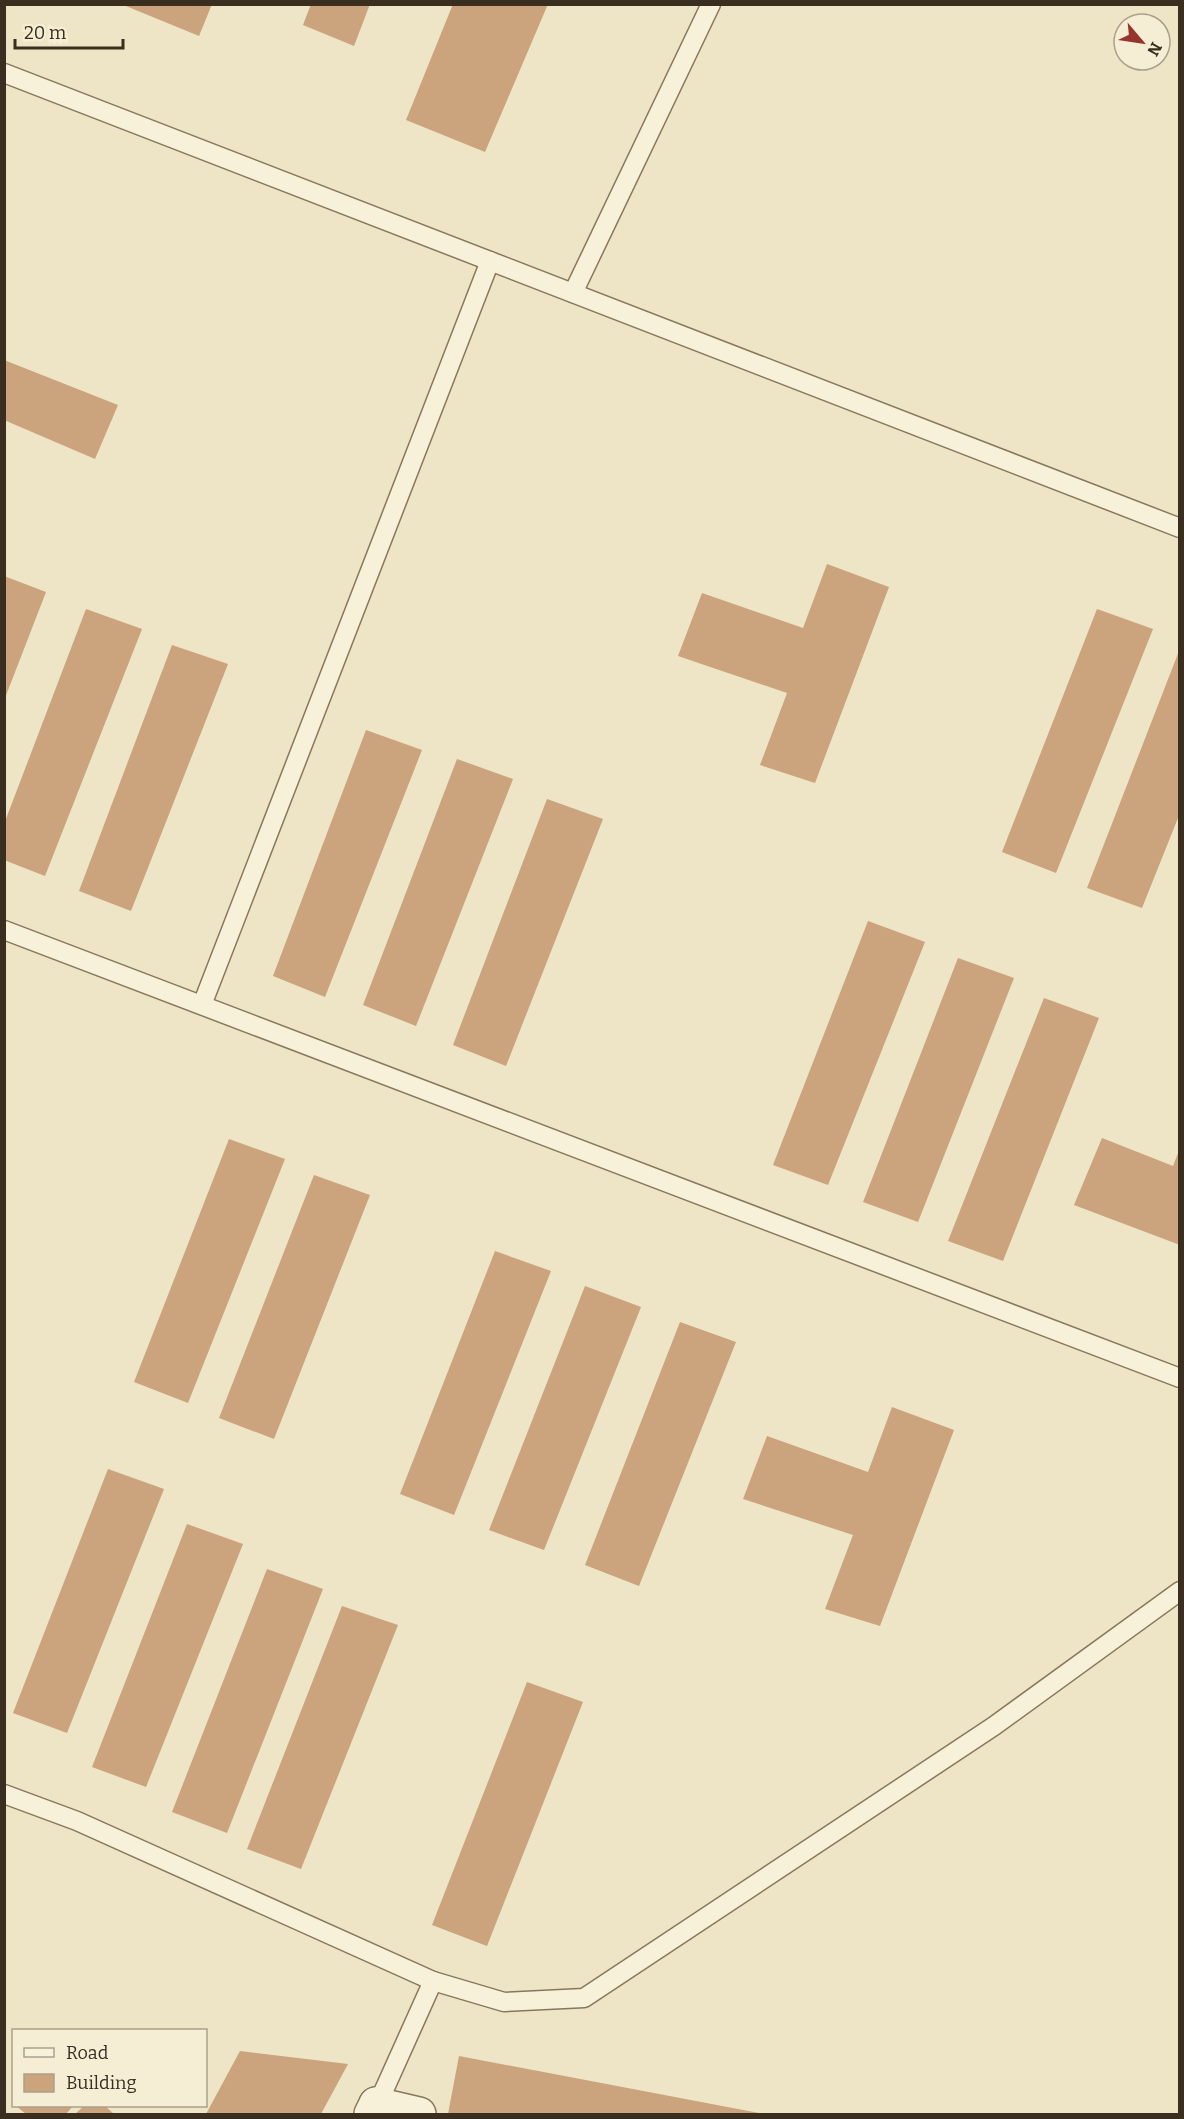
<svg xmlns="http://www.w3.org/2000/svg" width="1184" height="2119" viewBox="0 0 1184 2119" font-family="Bitter,serif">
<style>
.building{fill:#cba37c}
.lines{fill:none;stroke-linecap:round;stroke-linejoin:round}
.service-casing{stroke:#88775c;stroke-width:21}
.minor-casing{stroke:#88775c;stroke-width:36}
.tertiary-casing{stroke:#88775c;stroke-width:36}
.service{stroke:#f8f1d9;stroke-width:18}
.minor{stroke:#f8f1d9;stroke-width:33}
.tertiary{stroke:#f8f1d9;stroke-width:33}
</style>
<rect width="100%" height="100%" fill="#ede5c5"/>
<g class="building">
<path d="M121 4H212L199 36Z"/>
<path d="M311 4H370L354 46 303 25Z"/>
<path d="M453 4H548L485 152 406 120Z"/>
<path d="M4 360 118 405 95 459 4 420Z"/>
<path d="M827 564 889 587 815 783 760 765 787 693 678 656 702 593 803 628Z"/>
<path d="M4 576 46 592 5 698H4Z"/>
<path d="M86 609 142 629 45 876 4 860V824Z"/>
<path d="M1097 609 1153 629 1056 873 1002 852Z"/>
<path d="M172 645 228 664 131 911 79 891Z"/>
<path d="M1179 651 1180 813 1142 908 1087 888Z"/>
<path d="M366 730 422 750 325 997 273 976Z"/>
<path d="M457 759 513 779 416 1026 363 1005Z"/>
<path d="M547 799 603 819 506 1066 453 1045Z"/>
<path d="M868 921 925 942 828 1185 773 1165Z"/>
<path d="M958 958 1014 978 918 1222 863 1202Z"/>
<path d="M1044 998 1099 1018 1003 1261 948 1241Z"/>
<path d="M1102 1138 1173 1166 1180 1148V1245L1074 1205Z"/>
<path d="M229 1139 285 1159 188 1403 134 1382Z"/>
<path d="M314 1175 370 1195 274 1439 219 1418Z"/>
<path d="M495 1251 551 1271 454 1515 400 1494Z"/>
<path d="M585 1286 641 1307 544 1550 489 1530Z"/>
<path d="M680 1322 736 1342 639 1586 585 1565Z"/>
<path d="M892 1407 954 1430 880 1626 825 1609 853 1535 743 1499 767 1436 868 1472Z"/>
<path d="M108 1469 164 1489 67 1733 13 1713Z"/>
<path d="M187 1524 243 1544 146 1787 92 1767Z"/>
<path d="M267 1569 323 1589 227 1833 172 1812Z"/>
<path d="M342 1606 398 1625 301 1869 247 1849Z"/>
<path d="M527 1682 583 1702 487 1946 432 1925Z"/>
<path d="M240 2051 348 2064 321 2114H206Z"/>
<path d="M459 2056 759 2113V2114H448Z"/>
<path d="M16 2106H73L66 2114H26Z"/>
<path d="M84 2106H105L114 2114H75Z"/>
</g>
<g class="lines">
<defs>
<g id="service">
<path d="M4 73 1180 528"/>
<path d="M573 293 711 4"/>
<path d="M4 930 1180 1378"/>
<path d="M202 1005 490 261"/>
<path d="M4 1794 77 1821 433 1981"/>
<path d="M376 2104 380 2099 433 1981 504 2002 584 1998 994 1726 1180 1591"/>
</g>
<path id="minor" d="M376 2104 419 2114"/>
<path id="tertiary" d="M371 2114 376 2104"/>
</defs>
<use href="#service" class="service-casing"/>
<use href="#minor" class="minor-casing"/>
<use href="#tertiary" class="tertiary-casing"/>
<use href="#service" class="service"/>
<use href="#minor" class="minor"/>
<use href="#tertiary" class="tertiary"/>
</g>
<rect width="1184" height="2119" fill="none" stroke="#392e1f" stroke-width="12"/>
<rect x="12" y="2029" width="195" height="78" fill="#f5eed5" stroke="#aaa18c" stroke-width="1.5"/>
<rect x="24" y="2048" width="30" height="9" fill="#f8f1d9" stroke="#aaa18c" stroke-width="1.5"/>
<text x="66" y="2059" font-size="18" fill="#392e1f">Road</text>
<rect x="24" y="2074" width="30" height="18" fill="#cba37c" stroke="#aaa18c" stroke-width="1.5"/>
<text x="66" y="2089" font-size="18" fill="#392e1f">Building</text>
<g transform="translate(1142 42) rotate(119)"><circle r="28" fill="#f5eed5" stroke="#aaa18c" stroke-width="1.5"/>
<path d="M0-4.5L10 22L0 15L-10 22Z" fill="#96352d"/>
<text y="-9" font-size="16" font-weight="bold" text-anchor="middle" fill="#392e1f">N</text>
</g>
<path d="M15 39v9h108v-9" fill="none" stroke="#392e1f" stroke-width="3"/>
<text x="24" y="39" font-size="18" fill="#392e1f" stroke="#f5eed5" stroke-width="4.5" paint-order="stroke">20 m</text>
</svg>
